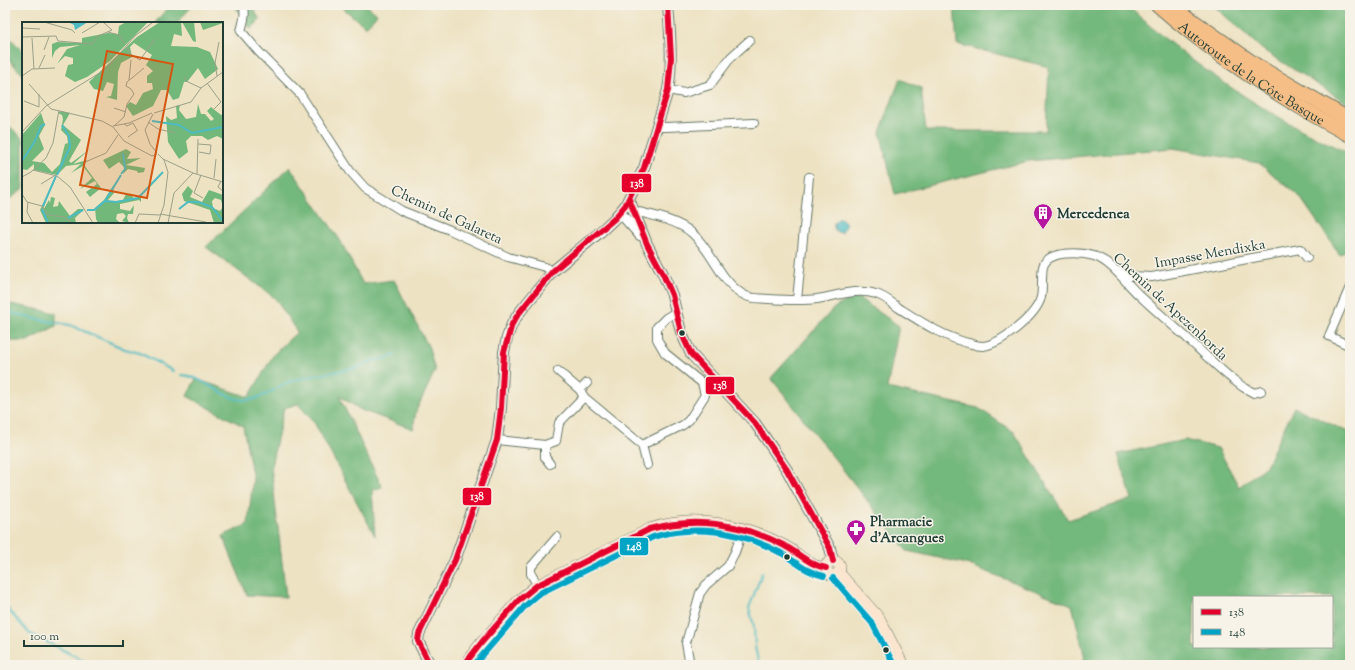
<svg xmlns="http://www.w3.org/2000/svg" width="1355" height="670" viewBox="0 0 1355 670" font-family="'Sorts Mill Goudy',serif">
<style>
.forest{fill:#73b87b;stroke:#497a58;fill-rule:evenodd}
.water{fill:#4cbbc2;stroke:#367c7b}
.lines{fill:none;stroke-linecap:round;stroke-linejoin:round}
.stream{stroke:#4cbbc2;stroke-width:2}
.minor-casing{stroke:#677766;stroke-width:10}
.tertiary-casing{stroke:#677766;stroke-width:12}
.secondary-casing{stroke:#677766;stroke-width:12}
.motorway-casing{stroke:#677766;stroke-width:16}
.minor{stroke:#fff;stroke-width:8}
.tertiary{stroke:#fff;stroke-width:10}
.secondary{stroke:#fbe5cf;stroke-width:11}
.motorway{stroke:#f6be87;stroke-width:14}
.bus-1-casing{stroke:#f7f3e8;stroke-width:9}
.bus-2-casing{stroke:#f7f3e8;stroke-width:9}
.bus-1{stroke:#e4002b;stroke-width:6}
.bus-2{stroke:#02a4c6;stroke-width:6}
.bus-dot{fill:#1f3d34;stroke:#f7f3e8;stroke-width:1.5}
.labels{text-anchor:middle;stroke-width:3;stroke-linejoin:round;paint-order:stroke}
.street-label{font-size:14px;fill:#1f3d34;stroke:#f7f3e8}
.poi-label{font-size:14px;font-weight:bold;fill:#1f3d34;stroke:#f7f3e8;text-anchor:start}
.inset-river{fill:none;stroke:#4cbbc2;stroke-width:2}
.inset-road{fill:none;stroke:#9ba089;stroke-width:1}
.view{fill:#d45610;fill-opacity:0.15;stroke:#d45610;stroke-width:2}
.inset-edge{fill:none;stroke:#1f3d34;stroke-width:2}
.line-badge{stroke:#f7f3e8;stroke-width:1.5}
.badge-label{font-size:11px;text-anchor:middle;font-weight:bold;fill:#fff}
</style>
<rect width="100%" height="100%" fill="#f7f3e8"/>
<filter id="ink" filterUnits="userSpaceOnUse"><feTurbulence type="fractalNoise" baseFrequency=".025" numOctaves="2"/><feDisplacementMap in="SourceGraphic" scale="8" xChannelSelector="R" yChannelSelector="G"/><feConvolveMatrix kernelMatrix="1 2 1 2 8 2 1 2 1" color-interpolation-filters="sRGB"/></filter>
<filter id="wash" filterUnits="userSpaceOnUse"><feTurbulence type="fractalNoise" baseFrequency=".012" numOctaves="4" result="noise"/><feDisplacementMap in="SourceGraphic" scale="16" xChannelSelector="R" yChannelSelector="G"/><feGaussianBlur stdDeviation="0.9" result="paint"/><feColorMatrix in="noise" values="0 0 0 0 0 0 0 0 0 0 0 0 0 0 0 0 0 1.4 0 .05"/><feComposite in="paint" operator="in"/></filter>
<g filter="url(#wash)">
<rect width="100%" height="100%" fill="#ede2c2"/>
<g class="forest">
<path d="M170 5H193L177 23H155Z"/>
<path d="M234 5H251L260 20 251 29Z"/>
<path d="M339 5H366L377 14 366 27Z"/>
<path d="M954 5H1127C1191 66 1270 117 1350 154V248L1340 255 1300 197 1259 163 1173 148 1029 161 895 194 880 132 900 79 921 88 926 131H1046L1049 67 957 44Z"/>
<path d="M1213 5H1350V105L1263 50Z"/>
<path d="M5 33 23 51V75L5 55Z"/>
<path d="M5 122 23 139V189L6 202 5 201Z"/>
<path d="M290 167 340 240 363 284 394 280 429 348 435 371 416 411 413 429 361 410 339 396 382 487 372 490 375 536 314 422 298 404 284 408 271 466 286 597 247 595 223 536 248 524 253 479 243 426 187 396 196 379 249 397 274 354 297 332 275 298 206 247Z"/>
<path d="M856 296 899 326 887 388 978 408 1014 432 1068 520 1132 499 1118 454 1185 440 1218 448 1239 487 1266 466 1294 407 1350 433V665H1077L1085 658 1072 605 967 564 907 551 771 378 834 308ZM1194 597H1332V647H1194Z"/>
<path d="M5 303 56 313V326L27 341H5Z"/>
</g>
<path class="water" d="M838 219H842L846 223 842 233 837 232 834 228V223Z"/>
<g class="lines">
<g class="stream">
<path d="M5 311 31 318 70 325 125 349 140 353 173 371"/>
<path d="M181 375C202 375 224 400 244 400 262 401 277 386 293 380L355 368 374 360 385 359 395 355"/>
<path d="M5 606 29 633 93 665"/>
<path d="M759 665 755 647 754 626 749 608 762 573"/>
</g>
</g>
</g>
<g filter="url(#ink)">
<g class="lines">
<defs>
<g id="minor">
<path d="M243 5C247 13 243 23 241 31L258 51 300 94 350 171 365 188 402 211 450 230 508 257 545 267 553 271"/>
<path d="M668 90 684 93 710 85 731 57 750 40"/>
<path d="M658 127H666L754 123"/>
<path d="M634 211C652 215 680 221 693 234 713 252 721 284 746 296 753 299 761 298 768 299 785 300 801 301 817 299 837 296 856 288 876 294 884 296 892 303 899 308 921 322 945 338 972 344 975 345 979 346 983 346 1001 344 1037 315 1041 297 1043 288 1041 277 1043 267 1047 250 1081 252 1094 256 1112 262 1125 282 1139 295 1154 309 1170 323 1186 337 1201 351 1215 365 1231 378L1243 387 1254 393 1261 391"/>
<path d="M1118 271 1130 276 1152 277 1300 249 1307 258"/>
<path d="M1350 287 1329 336 1350 346"/>
<path d="M797 300 809 177"/>
<path d="M558 371 580 390 584 397 642 445 647 465"/>
<path d="M580 390 587 383"/>
<path d="M497 440 545 445 556 441 559 423 584 397"/>
<path d="M545 445V457L550 464"/>
<path d="M642 445 683 425 689 420 705 395 702 383 665 353 657 339V327L666 318 676 312"/>
<path d="M538 586 531 574V567L557 537"/>
<path d="M690 665 686 643 700 593 706 585 728 566 735 552 743 529"/>
</g>
<g id="tertiary">
<path d="M629 199 647 244 663 274 672 295 681 332 691 354 755 423 766 439 787 470 802 498 830 548 833 561"/>
<path d="M617 215 624 217 640 235"/>
<path d="M430 665 418 641 419 634 455 560 497 440 501 408 504 352 507 338 512 324 519 313 553 271 599 233 614 219 625 206 644 168 668 90C673 62 670 33 668 5"/>
</g>
<g id="secondary">
<circle cx="833" cy="568" r="7"/>
<path d="M839 573 879 618 903 665"/>
<path d="M464 665 482 642 519 600 536 586 650 529C692 514 744 524 783 545 794 550 804 561 814 565 817 567 822 567 826 568"/>
</g>
<g id="motorway">
<path id="s1" d="M1158 5C1216 56 1282 99 1350 135"/>
<path d="M1174 5 1186 16 1257 66 1350 120"/>
</g>
</defs>
<use href="#minor" class="minor-casing"/>
<use href="#tertiary" class="tertiary-casing"/>
<use href="#secondary" class="secondary-casing"/>
<use href="#motorway" class="motorway-casing"/>
<use href="#minor" class="minor"/>
<use href="#tertiary" class="tertiary"/>
<use href="#secondary" class="secondary"/>
<use href="#motorway" class="motorway"/>
<defs>
<g id="bus-1">
<path d="M629 199 647 244 663 274 672 295 681 332 691 354 755 423 787 470 830 548 833 561"/>
<path d="M430 665 418 641 419 634 455 560 497 440 501 408 504 352 512 324 519 313 553 271 614 219 625 206 644 168 668 90 671 58 668 5"/>
<path d="M464 665 482 642 519 600 536 586 650 529C697 516 740 523 783 545 799 553 809 565 826 568"/>
</g>
<g id="bus-2">
<path d="M833 578 872 623 894 665"/>
<path d="M474 665 525 606 540 593 653 537C697 524 741 532 781 553 797 562 805 572 824 576"/>
</g>
</defs>
<use href="#bus-1" class="bus-1-casing"/>
<use href="#bus-2" class="bus-2-casing"/>
<use href="#bus-1" class="bus-1"/>
<use href="#bus-2" class="bus-2"/>
</g>
</g>
<defs>
<symbol id="building-pin" viewBox="-11 -11 22 30"><path d="M0 17L-7.5 6A9.5 9.5 0 1 1 7.5 6Z" fill="#b5179e" stroke="#f7f3e8"/><path d="M-4-6H4V6H1V3H-1V6H-4ZM-2.5-4.3h1.7v1.8h-1.7ZM.8-4.3h1.7v1.8H.8ZM-2.5-1h1.7V.8h-1.7ZM.8-1h1.7V.8H.8Z" fill="#fff"/></symbol>
<symbol id="pharmacy-pin" viewBox="-11 -11 22 30"><path d="M0 17L-7.5 6A9.5 9.5 0 1 1 7.5 6Z" fill="#b5179e" stroke="#f7f3e8"/><path d="M-2-6h4v4h4v4h-4v4h-4v-4h-4v-4h4Z" fill="#fff"/></symbol>
</defs>
<g fill-rule="evenodd">
<use href="#building-pin" x="1032" y="202" width="22" height="30"/>
<use href="#pharmacy-pin" x="845" y="518" width="22" height="30"/>
</g>
<g class="bus-dot">
<circle cx="682" cy="333" r="3.5"/>
<circle cx="787" cy="557" r="3.5"/>
<circle cx="886" cy="650" r="3.5"/>
</g>
<g class="labels">
<g class="street-label">
<text dy="5" stroke="none"><textPath href="#s1" startOffset="116">Autoroute de la Côte Basque</textPath></text>
<text transform="translate(447 214) rotate(25)" y="5">Chemin de Galareta</text>
<text transform="translate(1210 253) rotate(-10)" y="5">Impasse Mendixka</text>
<text transform="translate(1171 306) rotate(43)" y="5">Chemin de Apezenborda</text>
</g>
<g class="poi-label">
<text x="1057" y="218">Mercedenea</text>
<text x="870" y="526">Pharmacie<tspan x="870" dy="16">d'Arcangues</tspan></text>
</g>
</g>
<g transform="translate(22 22)">
<rect width="201" height="201" fill="#ede2c2"/>
<path d="M104 0H126L88 39 65 55 53 60 43 54 46 43 51 42V36L43 34 35 42 45 27 58 23 38 25 33 29 30 36V22L35 20 60 21V16L86 11 96 12 97 4ZM138 0H159L160 14 152 12 149 24 175 25 188 30 196 47 183 57 176 46 165 60H162L157 76 151 78 145 68H139L131 84 111 94 104 84 108 80 114 83 121 71 131 67 130 61H125V54L131 49 124 43 130 33 112 21 108 25 110 35 99 41 96 50 95 78 84 75 89 74 92 62 85 60 81 69 72 67 67 60 115 15ZM160 0H172L174 20 171 19ZM178 0H201V1L181 8ZM176 82 179 92H183L189 99 192 97 185 89 189 85 199 93 201 92V117L195 114 186 118 180 114H169L164 119 166 130 157 137 146 120 144 94 149 98 155 96 154 84 158 83 157 88 164 97 174 95ZM39 89 48 91 41 103 59 118 47 139 49 141 68 127 51 142 65 138 62 143 79 166 68 175 64 170 75 162 73 159 58 167 70 156 61 144 49 151 59 142 44 144 35 153 12 148V142L5 148 0 147V113L19 91 23 103 17 114 22 127 10 139 22 141 30 150 38 142 43 122 46 121 45 114 39 108 41 97 40 93 36 91ZM104 127 109 130 105 137 119 136 104 143 123 146 122 150 116 151 115 149 106 147 101 152 103 146 97 140 87 147 81 138ZM30 163 20 190 27 178 28 181 29 175 33 176 31 185 36 184 37 179 48 194 56 187H62L53 196 54 201H24L18 188ZM91 164 92 171 86 178 90 180 101 178 104 172H109L112 177 119 174V180L117 178 98 182V187L108 189 112 183 111 192H106L105 196 107 201 100 199 104 194 101 191 95 192 94 197 98 201H76L74 197 73 186 82 178ZM166 164 171 169 168 175 180 180 187 168 201 173V201H192L188 188 162 179 160 172ZM193 176 199 178 201 185 198 189 191 186 190 179Z" fill="#73b87b" fill-rule="evenodd"/>
<path d="M46 0H66L53 8 52 3Z" fill="#4cbbc2"/>
<path class="inset-river" d="M130 99 157 103 170 111 201 105M0 139 13 119 19 104 23 102M99 152 103 147 101 131M35 153 48 125 47 114 40 103M84 179 94 180 116 176 141 150M21 184 34 154M20 187 26 201M157 187 166 180H176L190 185 201 199M65 188H72L83 179 99 153M46 196 61 188"/>
<path class="inset-road" d="M22 0 50 8 53 11M0 6 18 7M86 10 97 13 103 22M60 11 78 0M0 15 34 14 36 19 70 22 76 14 90 8 81 0M10 16 12 47M105 25 107 31 118 38 133 17M22 28 27 15M17 46 23 33M0 54 10 47 33 46M195 54 193 41 197 20M163 55 164 59 179 66M107 58 109 38M185 61 199 80 192 87M7 62 29 87 80 99 91 105 102 119 130 134 135 132M2 79 17 85V72M92 86 104 90M132 91 169 80 179 66 201 50M131 92 123 108 128 122 135 131M126 100 136 107 153 111M102 102 105 104 111 101 115 108M91 104 107 101 130 91M92 104 102 95 105 82 112 72 109 67 104 64 105 60 122 46M0 110 24 84 84 47 113 14 131 0M106 115 116 108M176 122 189 123 188 132 177 130M141 137 171 151 201 160M62 145 61 141 84 131 96 113M11 148 35 154 48 165 71 201M175 152 176 117M179 153 172 171 181 176M0 155 9 150 24 136 31 121 37 88M192 156 194 137M199 159 196 165 201 169M19 162 32 154M0 172 5 180 20 184 26 193 42 195 50 201M6 180 5 190 11 201M138 192 184 200M113 201 117 192 138 193M136 201 142 183 146 150 142 138 136 132M146 201 152 171 171 151"/>
<path class="view" d="M85 29 151 42 125 176 58 163Z"/>
<rect width="201" height="201" class="inset-edge"/>
</g>
<g class="line-badge">
<rect x="621" y="173" width="31" height="20" rx="4" fill="#e4002b"/>
<rect x="705" y="376" width="30" height="19" rx="4" fill="#e4002b"/>
<rect x="462" y="487" width="30" height="19" rx="4" fill="#e4002b"/>
<rect x="619" y="537" width="30" height="19" rx="4" fill="#02a4c6"/>
</g>
<g class="badge-label">
<text x="637" y="187">138</text>
<text x="720" y="389">138</text>
<text x="477" y="500">138</text>
<text x="634" y="550">148</text>
</g>
<rect width="1355" height="670" fill="none" stroke="#f7f3e8" stroke-width="20"/>
<rect x="1193" y="596" width="140" height="52" fill="#f7f3e8" stroke="#a1aaa0"/>
<rect x="1201" y="609" width="20" height="6" fill="#e4002b" stroke="#a1aaa0"/>
<text x="1229" y="616" font-size="12" fill="#1f3d34">138</text>
<rect x="1201" y="629" width="20" height="6" fill="#02a4c6" stroke="#a1aaa0"/>
<text x="1229" y="636" font-size="12" fill="#1f3d34">148</text>
<path d="M24 640v6h99v-6" fill="none" stroke="#1f3d34" stroke-width="2"/>
<text x="30" y="640" font-size="12" fill="#1f3d34" stroke="#f7f3e8" stroke-width="3" paint-order="stroke">100 m</text>
</svg>
